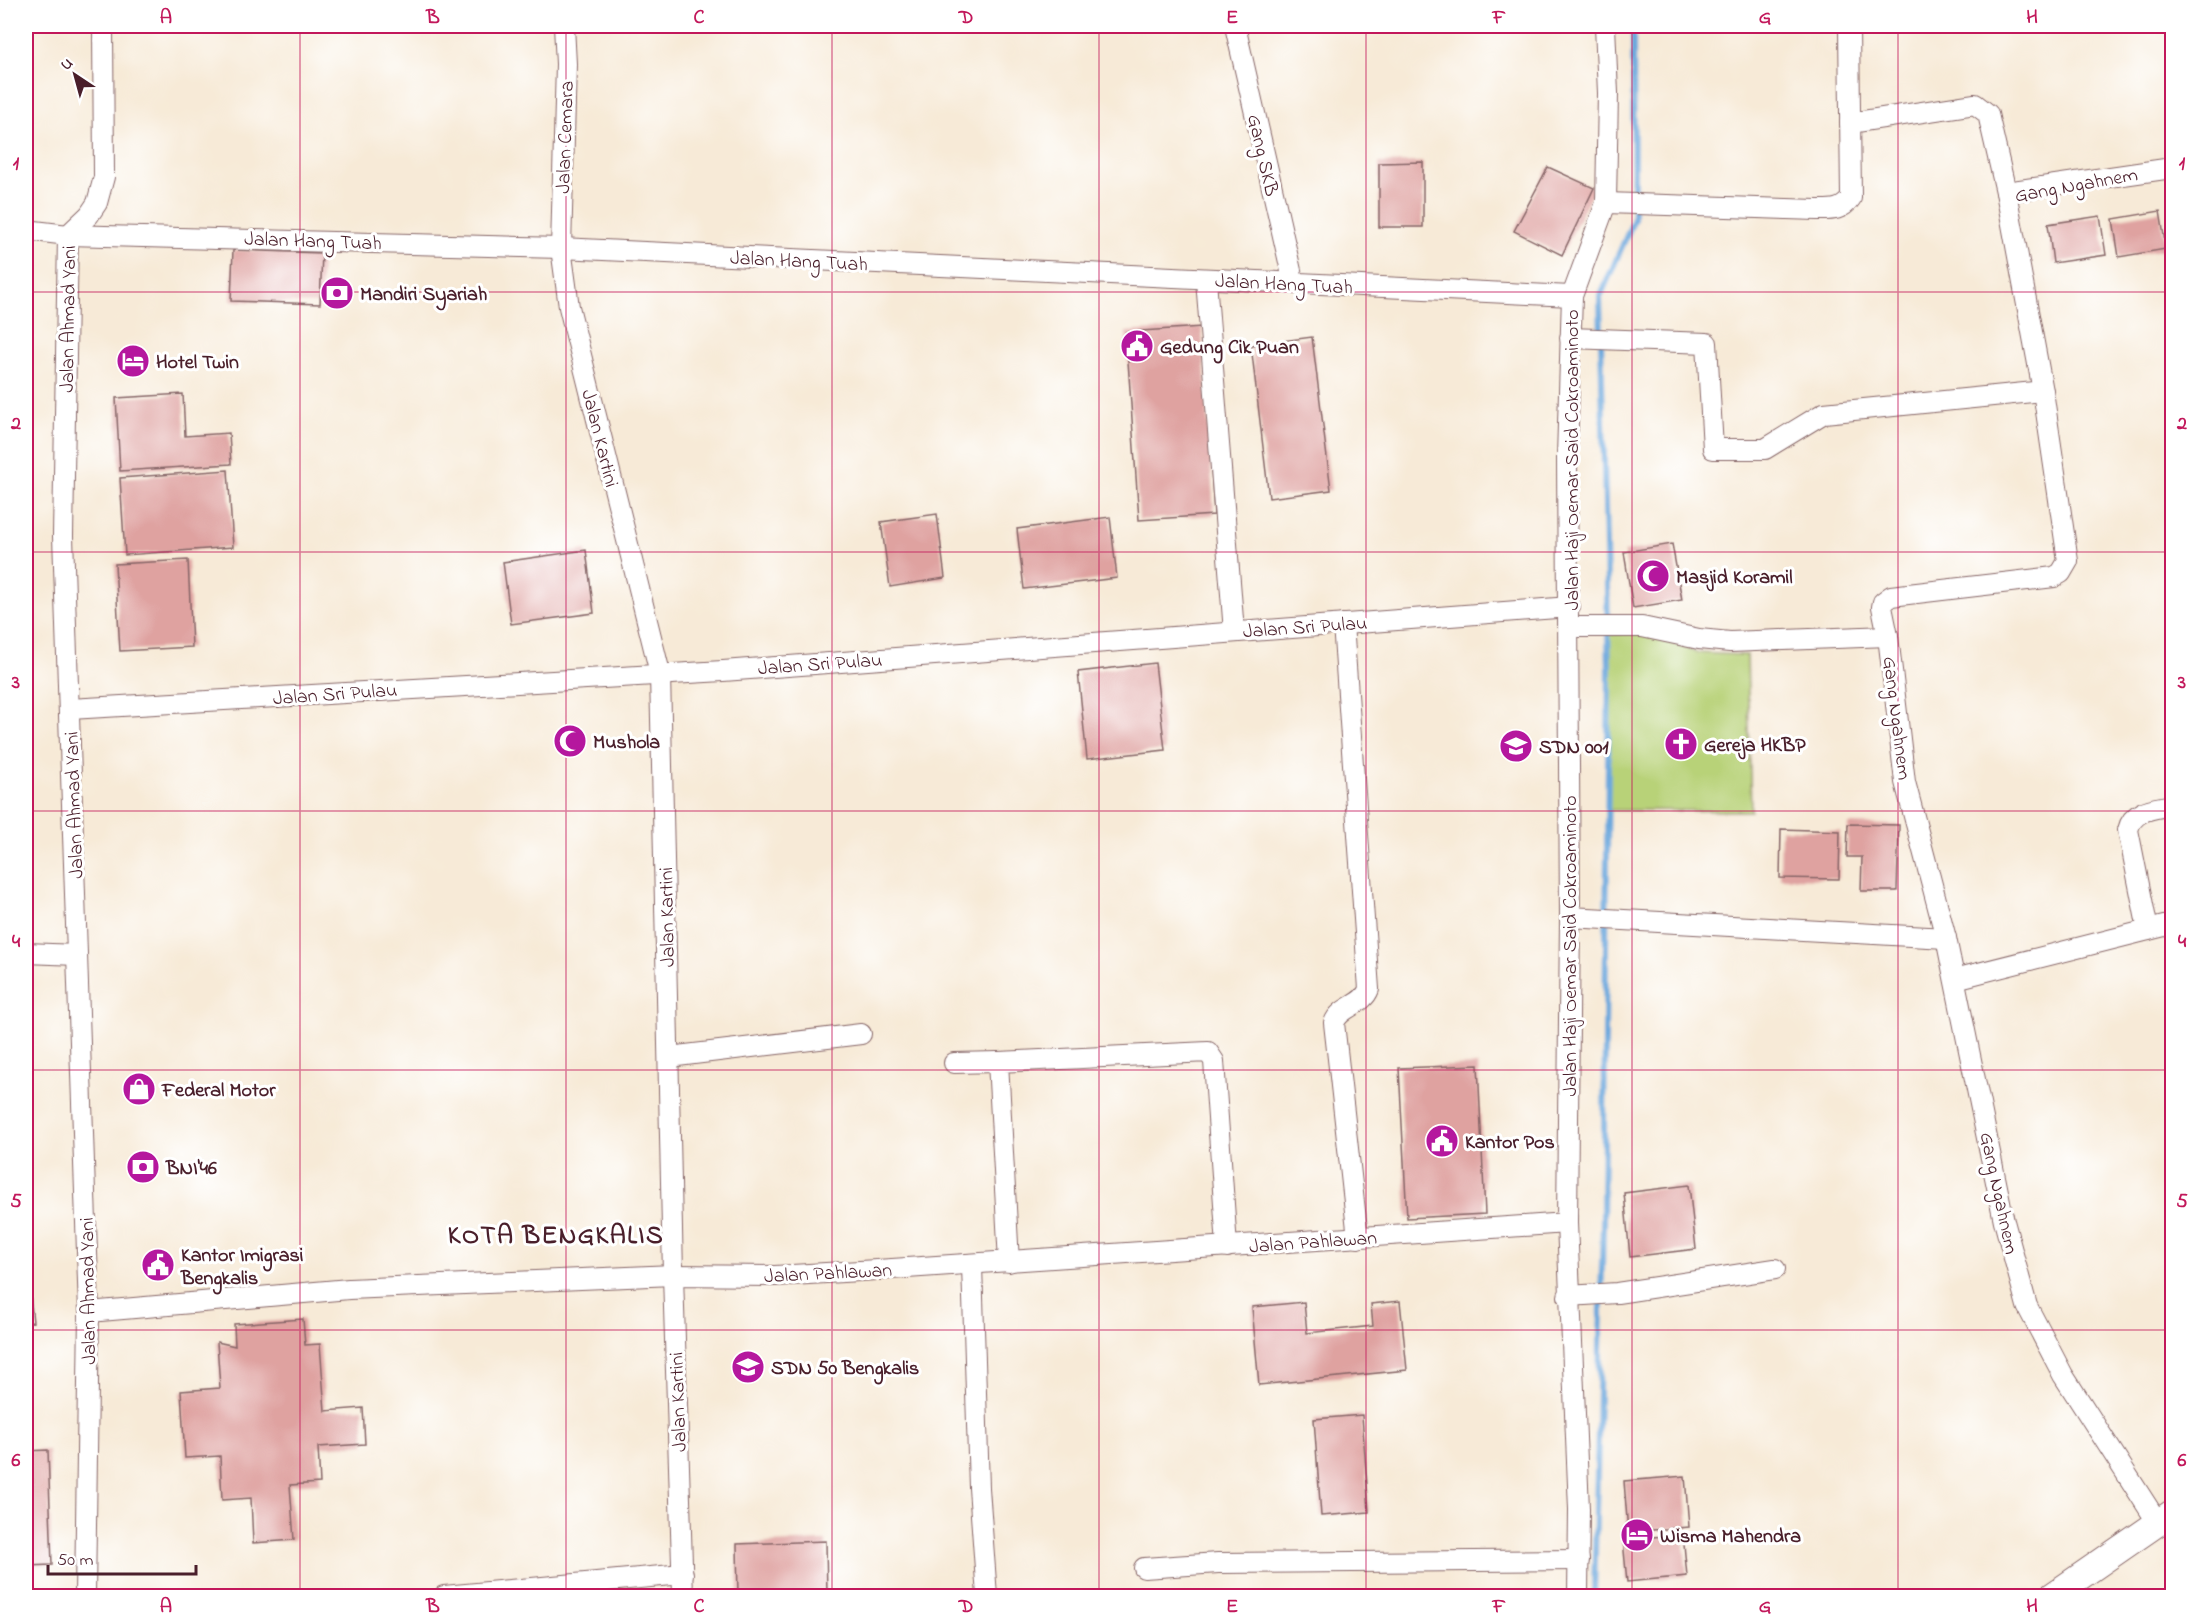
<svg xmlns="http://www.w3.org/2000/svg" width="2198" height="1622" viewBox="0 0 2198 1622" font-family="'Indie Flower',sans-serif">
<style>
.green{fill:#b8d278;stroke:#817852;stroke-width:1.5}
.lines{fill:none;stroke-linecap:round;stroke-linejoin:round}
.stream{stroke:#6ca8dd;stroke-width:6}
.building{fill:#dfa2a0}
.minor-casing{stroke:#876667;stroke-width:22}
.major-casing{stroke:#876667;stroke-width:28}
.minor{stroke:#fff;stroke-width:20}
.major{stroke:#fff;stroke-width:26}
.grid{fill:none;stroke:#c2185b;stroke-width:1.5;stroke-opacity:0.55}
.labels{text-anchor:middle;stroke-width:6;stroke-linejoin:round;paint-order:stroke}
.street-label{font-size:20px;fill:#4a1f2b;stroke:#fff}
.poi-label{font-size:20px;font-weight:bold;fill:#4a1f2b;stroke:#fff;text-anchor:start}
.district-label{font-size:26px;font-weight:bold;letter-spacing:1.5px;fill:#4a1f2b;stroke:#fff}
.neatline{fill:none;stroke:#c2185b;stroke-width:2}
.grid-label{font-size:20px;text-anchor:middle;font-weight:bold;fill:#c2185b}
</style>
<rect width="100%" height="100%" fill="#fff"/>
<filter id="ink" filterUnits="userSpaceOnUse"><feTurbulence type="fractalNoise" baseFrequency=".0167" numOctaves="2"/><feDisplacementMap in="SourceGraphic" scale="12" xChannelSelector="R" yChannelSelector="G"/><feConvolveMatrix kernelMatrix="1 2 1 2 8 2 1 2 1" color-interpolation-filters="sRGB"/></filter>
<filter id="wash" filterUnits="userSpaceOnUse"><feTurbulence type="fractalNoise" baseFrequency=".008" numOctaves="4" result="noise"/><feDisplacementMap in="SourceGraphic" scale="24" xChannelSelector="R" yChannelSelector="G"/><feGaussianBlur stdDeviation="1.35" result="paint"/><feColorMatrix in="noise" values="0 0 0 0 0 0 0 0 0 0 0 0 0 0 0 0 0 1.4 0 .05"/><feComposite in="paint" operator="in"/></filter>
<g filter="url(#wash)">
<rect width="100%" height="100%" fill="#f7ead7"/>
<path class="green" d="M1645 631 1697 653 1747 655 1751 811 1609 810 1607 635Z"/>
<g class="lines">
<path class="stream" d="M1594 1596 1603 1224 1609 669 1600 297 1634 219 1633 26"/>
</g>
<g id="blocks">
<g class="building">
<path d="M1423 162V227H1379V163Z"/>
<path d="M1548 167 1594 188 1562 255 1514 231Z"/>
<path d="M2160 211 2166 249 2119 257 2113 219Z"/>
<path d="M2100 216 2106 255 2053 263 2048 224Z"/>
<path d="M233 250 322 253 320 304 231 301Z"/>
<path d="M1202 327 1214 515 1139 520 1126 332Z"/>
<path d="M1312 337 1331 490 1269 498 1251 345Z"/>
<path d="M183 394 185 436 229 433 231 464 120 471 116 398Z"/>
<path d="M228 470 233 547 125 555 120 478Z"/>
<path d="M937 514 945 578 890 587 881 522Z"/>
<path d="M1110 517 1117 578 1024 589 1017 529Z"/>
<path d="M1672 544 1682 600 1633 608 1624 552Z"/>
<path d="M586 550 594 613 511 624 503 562Z"/>
<path d="M188 560 192 647 120 651 115 564Z"/>
<path d="M1155 663 1165 750 1087 759 1078 672Z"/>
<path d="M1848 824 1899 825 1897 891H1861L1862 857H1847Z"/>
<path d="M1781 829 1840 831 1839 879 1780 878Z"/>
<path d="M1478 1065 1485 1214 1407 1218 1399 1068Z"/>
<path d="M1689 1185 1696 1249 1630 1257 1624 1193Z"/>
<path d="M26 1253 33 1322 26 1323Z"/>
<path d="M1400 1301 1407 1370 1259 1385 1252 1307 1304 1302 1307 1333 1373 1326 1371 1304Z"/>
<path d="M303 1319 305 1345 320 1344 325 1411 363 1408 365 1444 318 1447 320 1483 290 1485 294 1540 253 1543 251 1498 222 1500 220 1456 185 1458 181 1391 220 1388 217 1342 235 1346 234 1324Z"/>
<path d="M1362 1415 1369 1512 1321 1516 1314 1419Z"/>
<path d="M48 1450 52 1565 26 1566V1451Z"/>
<path d="M1685 1476 1689 1527 1628 1532 1624 1481Z"/>
<path d="M1683 1534 1687 1576 1627 1582 1623 1540Z"/>
<path d="M826 1541 827 1596H738L737 1544Z"/>
</g>
</g>
</g>
<g filter="url(#ink)">
<use href="#blocks" fill-opacity="0" stroke="#876667" stroke-width="1.5"/>
<g class="lines">
<defs>
<g id="minor">
<path d="M564 26 566 64 561 248 569 307 660 673 673 1275 683 1596"/>
<path d="M1235 26 1294 284"/>
<path d="M1850 123 1975 104 1988 114 2006 192"/>
<path d="M1606 203 1817 210C1831 210 1842 211 1851 198L1849 26"/>
<path d="M26 230 68 235 561 248 1572 296"/>
<path d="M1206 280 1234 632"/>
<path d="M1570 338 1707 343 1713 449H1765L1824 413 2043 391"/>
<path d="M1343 624 1369 989C1363 1006 1340 1006 1334 1023L1358 1238"/>
<path d="M1570 627H1642L1699 639 1730 642 1888 636"/>
<path d="M70 709 723 671 1570 607"/>
<path d="M1570 917 1946 938"/>
<path d="M2148 930 2128 830C2133 809 2154 809 2172 805"/>
<path d="M26 953 77 955"/>
<path d="M1955 979 2172 924"/>
<path d="M669 1057 861 1034"/>
<path d="M954 1063 998 1062"/>
<path d="M1009 1262 998 1062 1208 1052 1214 1061 1227 1247"/>
<path d="M972 1265 979 1488 987 1596"/>
<path d="M1568 1296 1617 1293 1775 1269"/>
<path d="M89 1312 349 1289 673 1275 775 1276 877 1270 1567 1223"/>
<path d="M2158 1523 2063 1375 2027 1306 2004 1221 1946 938 1905 782 1888 636 1882 607 1883 602 1891 596 2054 577 2061 573 2068 561 2043 391 2006 192 2172 168"/>
<path d="M1144 1568 1218 1563 1579 1560"/>
<path d="M85 1596 89 1312 63 536 68 235 89 215 97 203 104 177 103 26"/>
<path d="M444 1596 683 1574"/>
<path d="M1578 1596 1579 1509 1567 1223 1570 917 1567 456 1572 296 1606 203 1608 93 1605 26"/>
</g>
<path id="major" d="M2052 1596 2172 1513"/>
</defs>
<use href="#minor" class="minor-casing"/>
<use href="#major" class="major-casing"/>
<use href="#minor" class="minor"/>
<use href="#major" class="major"/>
</g>
</g>
<path class="grid" d="M300 26V1596M566 26V1596M832 26V1596M1099 26V1596M1366 26V1596M1632 26V1596M1898 26V1596M26 292H2172M26 552H2172M26 811H2172M26 1070H2172M26 1330H2172"/>
<defs>
<symbol id="bank-disc" viewBox="-11 -11 22 22"><circle r="9.5" fill="#b5179e" stroke="#fff"/><path d="M-6-4H6V4H-6ZM0-2.3a2.3 2.3 0 1 0 0 4.6a2.3 2.3 0 1 0 0-4.6Z" fill="#fff"/></symbol>
<symbol id="civic-disc" viewBox="-11 -11 22 22"><circle r="9.5" fill="#b5179e" stroke="#fff"/><path d="M-.6-6.5H3V-4.5H.6V-3L4-1V1h2V6H-6V1h2V-1L-.6-3ZM-1.2 2.5V6h2.4V2.5Z" fill="#fff"/></symbol>
<symbol id="hotel-disc" viewBox="-11 -11 22 22"><circle r="9.5" fill="#b5179e" stroke="#fff"/><path d="M-6-4.5h1.5V1H6V5H4.5V3h-9V5H-6ZM-4 0a1.8 1.8 0 1 1 3.6 0ZM.5 0V-2.5h3Q6-2.5 6 0Z" fill="#fff"/></symbol>
<symbol id="mosque-disc" viewBox="-11 -11 22 22"><circle r="9.5" fill="#b5179e" stroke="#fff"/><path d="M3.5-4.9A6 6 0 1 0 3.5 4.9A5 5 0 1 1 3.5-4.9Z" fill="#fff"/></symbol>
<symbol id="church-disc" viewBox="-11 -11 22 22"><circle r="9.5" fill="#b5179e" stroke="#fff"/><path d="M-1.2-6h2.4v3.5h3.3v2.4h-3.3V6h-2.4V-.1h-3.3v-2.4h3.3Z" fill="#fff"/></symbol>
<symbol id="school-disc" viewBox="-11 -11 22 22"><circle r="9.5" fill="#b5179e" stroke="#fff"/><path d="M0-5L7-2L0 1L-7-2ZM-4 1L0 2.5L4 1V4Q0 6-4 4Z" fill="#fff"/></symbol>
<symbol id="shop-disc" viewBox="-11 -11 22 22"><circle r="9.5" fill="#b5179e" stroke="#fff"/><path d="M-5-2.5h2.3a2.7 3.5 0 0 1 5.4 0H5L5.5 6h-11ZM-1.5-2.5h3a1.5 2.3 0 0 0-3 0Z" fill="#fff"/></symbol>
</defs>
<g fill-rule="evenodd">
<use href="#bank-disc" x="318" y="274" width="38" height="38"/>
<use href="#civic-disc" x="1118" y="327" width="38" height="38"/>
<use href="#hotel-disc" x="114" y="342" width="38" height="38"/>
<use href="#mosque-disc" x="1634" y="557" width="38" height="38"/>
<use href="#mosque-disc" x="551" y="722" width="38" height="38"/>
<use href="#church-disc" x="1662" y="725" width="38" height="38"/>
<use href="#school-disc" x="1497" y="727" width="38" height="38"/>
<use href="#shop-disc" x="120" y="1070" width="38" height="38"/>
<use href="#civic-disc" x="1423" y="1122" width="38" height="38"/>
<use href="#bank-disc" x="124" y="1148" width="38" height="38"/>
<use href="#civic-disc" x="139" y="1246" width="38" height="38"/>
<use href="#school-disc" x="729" y="1348" width="38" height="38"/>
<use href="#hotel-disc" x="1618" y="1516" width="38" height="38"/>
</g>
<g class="labels">
<g class="street-label">
<text transform="translate(564 137) rotate(-88)" y="7">Jalan Cemara</text>
<text transform="translate(1264 155) rotate(77)" y="7">Gang SKB</text>
<text transform="translate(2076 184) rotate(-10)" y="7">Gang Ngahnem</text>
<text transform="translate(313 240) rotate(2)" y="7">Jalan Hang Tuah</text>
<text transform="translate(799 260) rotate(3)" y="7">Jalan Hang Tuah</text>
<text transform="translate(1284 283) rotate(3)" y="7">Jalan Hang Tuah</text>
<text transform="translate(67 319) rotate(-89)" y="7">Jalan Ahmad Yani</text>
<text transform="translate(601 438) rotate(76)" y="7">Jalan Kartini</text>
<text transform="translate(1571 460) rotate(-90)" y="7">Jalan Haji Oemar Said Cokroaminoto</text>
<text transform="translate(1305 626) rotate(-4)" y="7">Jalan Sri Pulau</text>
<text transform="translate(820 663) rotate(-4)" y="7">Jalan Sri Pulau</text>
<text transform="translate(335 693) rotate(-4)" y="7">Jalan Sri Pulau</text>
<text transform="translate(1898 718) rotate(83)" y="7">Gang Ngahnem</text>
<text transform="translate(73 805) rotate(-92)" y="7">Jalan Ahmad Yani</text>
<text transform="translate(666 917) rotate(-91)" y="7">Jalan Kartini</text>
<text transform="translate(1569 946) rotate(-90)" y="7">Jalan Haji Oemar Said Cokroaminoto</text>
<text transform="translate(2000 1193) rotate(78)" y="7">Gang Ngahnem</text>
<text transform="translate(1313 1241) rotate(-4)" y="7">Jalan Pahlawan</text>
<text transform="translate(828 1272) rotate(-3)" y="7">Jalan Pahlawan</text>
<text transform="translate(87 1291) rotate(-91)" y="7">Jalan Ahmad Yani</text>
<text transform="translate(677 1402) rotate(-92)" y="7">Jalan Kartini</text>
</g>
<g class="poi-label">
<text x="360" y="300">Mandiri Syariah</text>
<text x="1160" y="353">Gedung Cik Puan</text>
<text x="156" y="368">Hotel Twin</text>
<text x="1676" y="583">Masjid Koramil</text>
<text x="593" y="748">Mushola</text>
<text x="1704" y="751">Gereja HKBP</text>
<text x="1539" y="753">SDN 001</text>
<text x="162" y="1096">Federal Motor</text>
<text x="1465" y="1148">Kantor Pos</text>
<text x="166" y="1174">BNI'46</text>
<text x="181" y="1261">Kantor Imigrasi<tspan x="181" dy="23">Bengkalis</tspan></text>
<text x="771" y="1374">SDN 50 Bengkalis</text>
<text x="1660" y="1542">Wisma Mahendra</text>
</g>
<g class="district-label">
<text x="556" y="1243">KOTA BENGKALIS</text>
</g>
</g>
<rect width="2198" height="1622" fill="none" stroke="#fff" stroke-width="66"/>
<g transform="translate(75 75) rotate(324)" stroke="#ffffff" stroke-width="4.5" paint-order="stroke">
<path d="M0-4.5L10 22L0 15L-10 22Z" fill="#4a1f2b"/>
<text y="-9" font-size="16" font-weight="bold" text-anchor="middle" fill="#4a1f2b">U</text>
</g>
<path d="M48 1565v9h148v-9" fill="none" stroke="#4a1f2b" stroke-width="3"/>
<text x="57" y="1565" font-size="18" fill="#4a1f2b" stroke="#ffffff" stroke-width="4.5" paint-order="stroke">50 m</text>
<rect x="33" y="33" width="2132" height="1556" class="neatline"/>
<g class="grid-label">
<text x="166" y="23">A</text>
<text x="433" y="23">B</text>
<text x="699" y="23">C</text>
<text x="966" y="23">D</text>
<text x="1232" y="23">E</text>
<text x="1499" y="23">F</text>
<text x="1765" y="23">G</text>
<text x="2032" y="23">H</text>
<text x="16" y="169">1</text>
<text x="2182" y="169">1</text>
<text x="16" y="429">2</text>
<text x="2182" y="429">2</text>
<text x="16" y="688">3</text>
<text x="2182" y="688">3</text>
<text x="16" y="947">4</text>
<text x="2182" y="947">4</text>
<text x="16" y="1207">5</text>
<text x="2182" y="1207">5</text>
<text x="16" y="1466">6</text>
<text x="2182" y="1466">6</text>
<text x="166" y="1612">A</text>
<text x="433" y="1612">B</text>
<text x="699" y="1612">C</text>
<text x="966" y="1612">D</text>
<text x="1232" y="1612">E</text>
<text x="1499" y="1612">F</text>
<text x="1765" y="1612">G</text>
<text x="2032" y="1612">H</text>
</g>
</svg>
